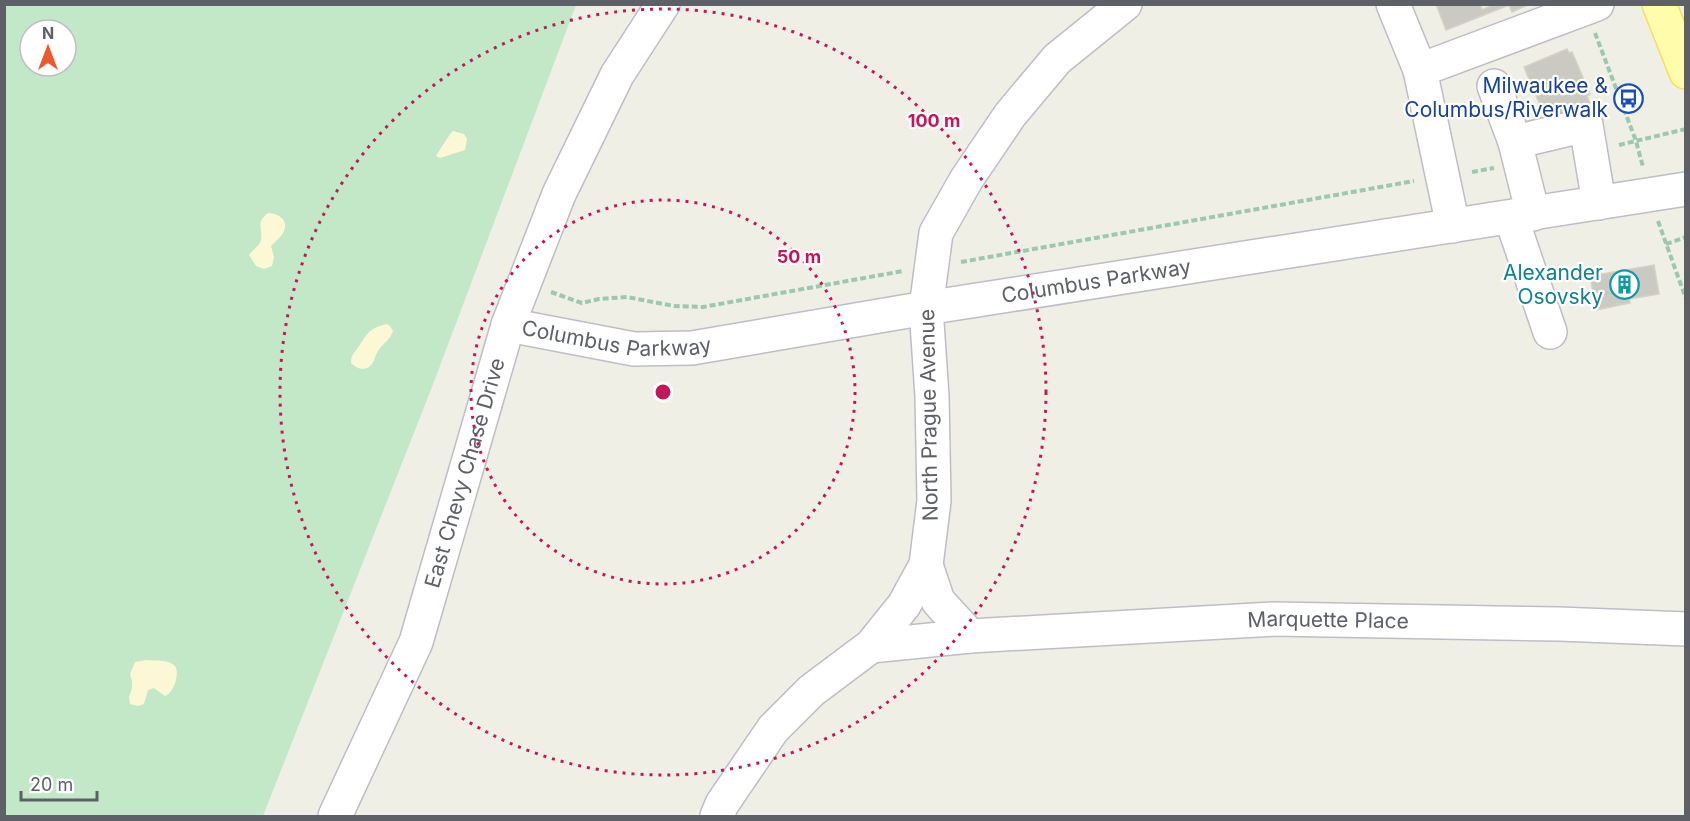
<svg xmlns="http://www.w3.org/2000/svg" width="1690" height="821" viewBox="0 0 1690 821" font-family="Inter,sans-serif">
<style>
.green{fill:#c2e8c7;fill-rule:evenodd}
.sand{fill:#fcf8d5}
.building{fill:#cbcac2;stroke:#d5d2c4;stroke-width:1.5}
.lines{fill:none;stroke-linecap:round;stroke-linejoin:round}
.minor-casing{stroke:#bdbec5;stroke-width:36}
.major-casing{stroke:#f5e05a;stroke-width:36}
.path{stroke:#9bc9ae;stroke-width:4;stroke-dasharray:6 3;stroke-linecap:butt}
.minor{stroke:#fff;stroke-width:33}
.major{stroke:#fffdac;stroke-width:33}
.ring{fill:none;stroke:#c2185b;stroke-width:3;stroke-dasharray:3 6}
.labels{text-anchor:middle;stroke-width:4.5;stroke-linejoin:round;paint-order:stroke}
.transit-label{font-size:21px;fill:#164399;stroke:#fff;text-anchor:end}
.culture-label{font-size:21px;fill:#0d838f;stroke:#fff;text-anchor:end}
.street-label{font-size:21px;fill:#5d6067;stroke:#fff}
.centre{fill:#c2185b;stroke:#fff;stroke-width:3}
.ring-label{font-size:18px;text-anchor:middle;font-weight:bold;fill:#c2185b;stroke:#fff;stroke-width:4.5;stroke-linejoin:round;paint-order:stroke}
</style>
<rect width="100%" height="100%" fill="#f0efe6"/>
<path class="green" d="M5 5H576L432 387 263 816H5ZM30 30H66V66H30Z"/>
<g class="sand">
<path d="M453 131 464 134 467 139 465 150 440 158 436 156C437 154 451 132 453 131Z"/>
<path d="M268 213C277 213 289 219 284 231 282 236 275 242 271 246L274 257 272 266 264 269 256 266 249 255C252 250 260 246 261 240 263 228 255 223 268 213Z"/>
<path d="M387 324 390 326 393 331C390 340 383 343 378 351 375 355 375 360 372 364 366 372 357 369 351 363 351 356 353 354 357 349 367 335 368 328 387 324Z"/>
<path d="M146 660C154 661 169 659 175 666 180 673 174 693 165 696L154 688 148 690 144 704 138 706 130 704 129 697 132 688V681L130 674 135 662Z"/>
</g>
<g class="building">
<path d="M1436 4H1480L1482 10 1495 4H1530L1512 12 1509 5 1446 30Z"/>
<path d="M1567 49 1569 53 1572 52 1590 94 1587 96 1590 104 1584 106 1585 110 1553 117 1552 114 1545 117 1524 67Z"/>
<path d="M1654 265 1659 294 1629 299 1630 303 1596 310 1590 276Z"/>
</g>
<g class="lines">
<defs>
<g id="minor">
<path d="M1393 4 1420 70 1453 226"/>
<path d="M1420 70 1597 4"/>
<path d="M1494 86 1515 142 1533 214"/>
<path d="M1515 142 1586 125 1599 203"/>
<path d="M1511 217 1550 332"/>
<path id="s1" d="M508 325 634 349 692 348 926 308 1686 189"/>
<path id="s2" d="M926 565 938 601 970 636 1274 619 1559 624 1686 629"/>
<path d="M871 646 970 636"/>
<path id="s3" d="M335 816 416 642 508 325 559 194 617 75 663 4"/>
<path d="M717 816 722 804 773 729 811 691 871 646 904 605 926 565 934 501 932 396 926 308 936 233 966 180 1010 115 1057 59 1125 4"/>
</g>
<path id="major" d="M1659 4 1686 72"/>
</defs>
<use href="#minor" class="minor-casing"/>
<use href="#major" class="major-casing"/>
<g class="path">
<path d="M1595 33 1636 141 1643 167"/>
<path d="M1619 145 1686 129"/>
<path d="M1472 172 1494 168"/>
<path d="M1658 221 1686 299"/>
<path d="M1666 244 1686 237"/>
<path d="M961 262 1414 181"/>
<path d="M551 292 582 303 599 299 627 297 674 306 703 307 903 271"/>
</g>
<use href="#minor" class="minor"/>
<use href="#major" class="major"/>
</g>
<g class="ring">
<circle cx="663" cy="392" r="192"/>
<circle cx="663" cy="392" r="383"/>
</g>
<defs>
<symbol id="bus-ring" viewBox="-11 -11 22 22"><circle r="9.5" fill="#fff" stroke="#1a4fb4" stroke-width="1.5"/><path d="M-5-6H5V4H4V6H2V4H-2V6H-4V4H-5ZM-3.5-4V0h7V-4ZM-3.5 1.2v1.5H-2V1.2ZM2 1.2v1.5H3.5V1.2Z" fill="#1a4fb4"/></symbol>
<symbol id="building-ring" viewBox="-11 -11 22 22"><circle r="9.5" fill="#fff" stroke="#0f9aa8" stroke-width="1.5"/><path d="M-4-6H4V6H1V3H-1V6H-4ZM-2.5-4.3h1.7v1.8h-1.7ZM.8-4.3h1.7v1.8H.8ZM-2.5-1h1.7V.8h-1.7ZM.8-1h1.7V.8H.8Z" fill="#0f9aa8"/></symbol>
</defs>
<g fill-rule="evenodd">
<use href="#bus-ring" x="1612" y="82" width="33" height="33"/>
<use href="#building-ring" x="1608" y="268" width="33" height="33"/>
</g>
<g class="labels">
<g class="transit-label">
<text x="1608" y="93">Milwaukee &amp;<tspan x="1608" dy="24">Columbus/Riverwalk</tspan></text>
</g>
<g class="culture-label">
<text x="1603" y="280">Alexander<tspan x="1603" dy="24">Osovsky</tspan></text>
</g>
<g class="street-label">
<text dy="7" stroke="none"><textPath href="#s1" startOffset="596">Columbus Parkway</textPath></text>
<text dy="7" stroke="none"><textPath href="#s1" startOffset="110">Columbus Parkway</textPath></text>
<text transform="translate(929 415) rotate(-91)" y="7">North Prague Avenue</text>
<text dy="7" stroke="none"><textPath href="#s3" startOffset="368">East Chevy Chase Drive</textPath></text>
<text dy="7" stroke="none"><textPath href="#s2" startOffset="444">Marquette Place</textPath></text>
</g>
</g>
<circle cx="663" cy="392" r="9" class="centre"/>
<g class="ring-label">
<text x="934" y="127">100 m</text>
<text x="799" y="263">50 m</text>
</g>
<rect width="1690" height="821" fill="none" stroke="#5d6067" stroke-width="12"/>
<g transform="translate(48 48)"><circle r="28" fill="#ffffff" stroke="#bebfc2" stroke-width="1.5"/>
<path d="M0-4.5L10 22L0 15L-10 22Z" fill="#ee582e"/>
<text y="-9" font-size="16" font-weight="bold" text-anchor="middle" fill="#5d6067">N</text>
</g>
<path d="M21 791v9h76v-9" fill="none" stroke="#5d6067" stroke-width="3"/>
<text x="30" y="791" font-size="18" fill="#5d6067" stroke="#ffffff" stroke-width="4.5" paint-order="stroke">20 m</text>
</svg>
